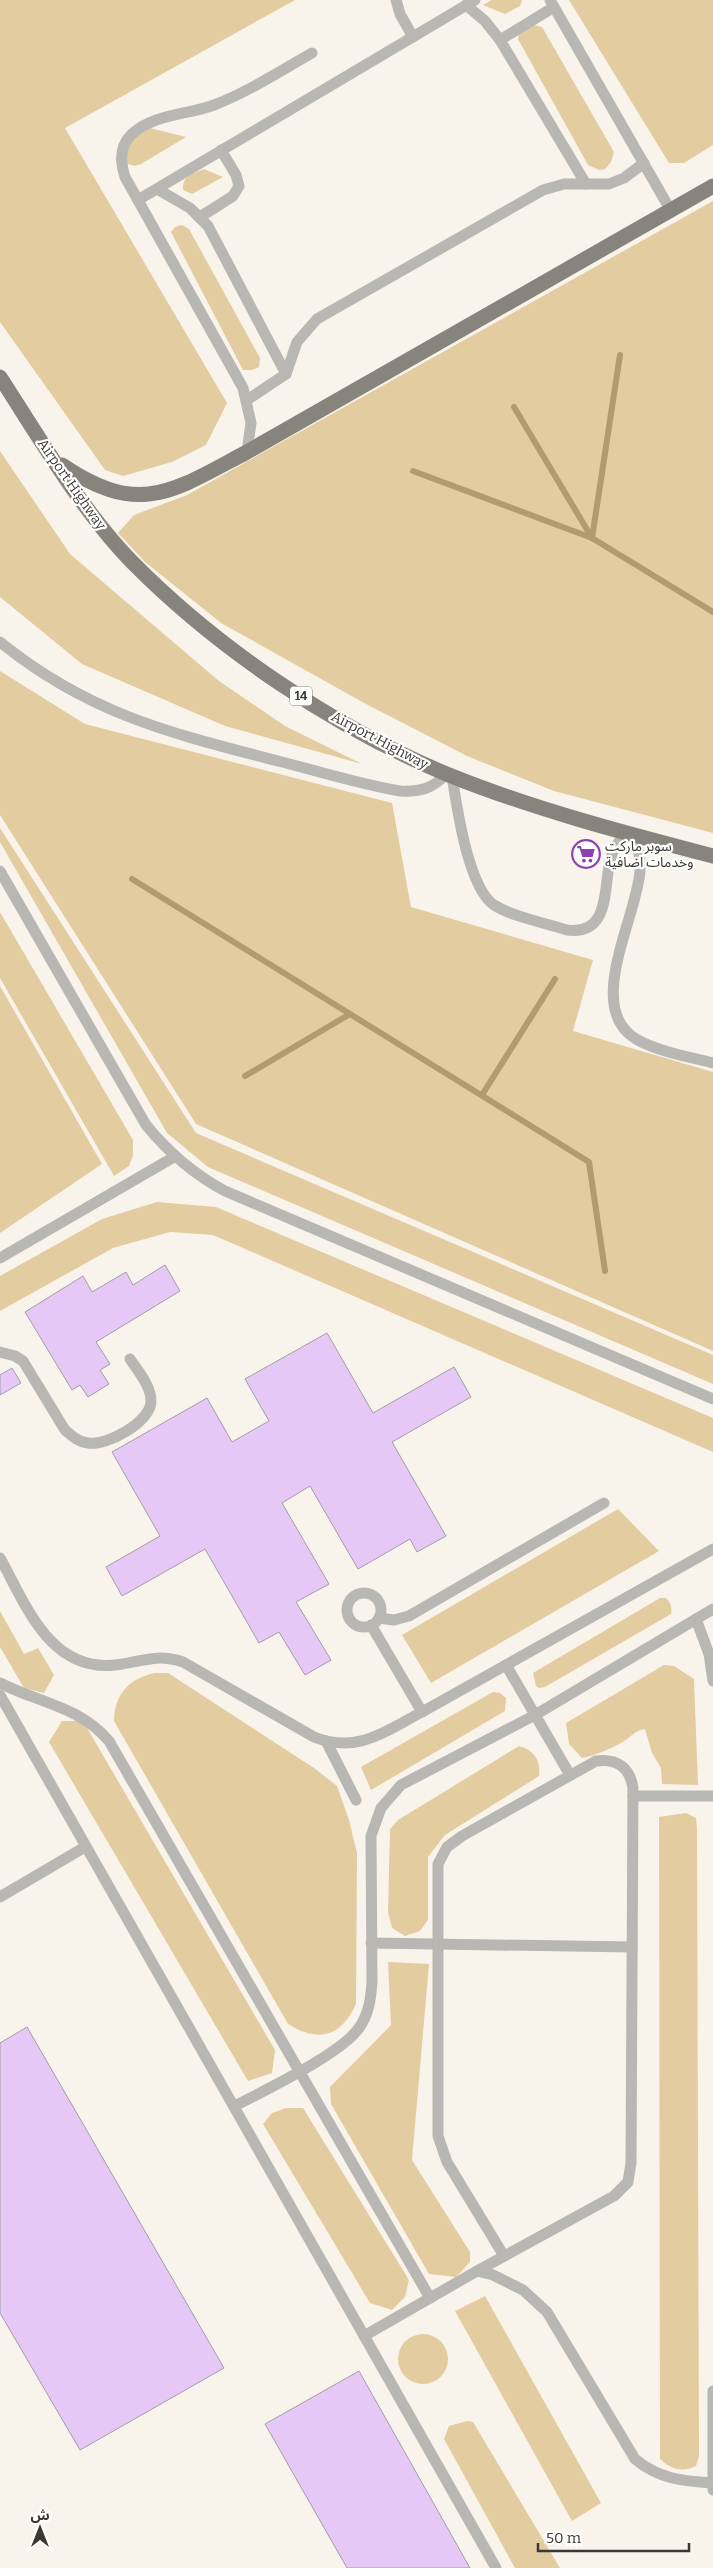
<svg xmlns="http://www.w3.org/2000/svg" width="713" height="2568" viewBox="0 0 713 2568" font-family="Bitter,'Noto Sans Arabic',serif">
<style>
.green{fill:#e3cca0}
.lines{fill:none;stroke-linecap:round;stroke-linejoin:round}
.stream{stroke:#b29b6d;stroke-width:6}
.building{fill:#e6c8f7;stroke:#a29da5}
.lane{stroke:#b9b7b4;stroke-width:11}
.primary{stroke:#87847d;stroke-width:15}
.labels{text-anchor:middle;stroke-width:4.5;stroke-linejoin:round;paint-order:stroke}
.shield{fill:#fff;stroke:#757471;stroke-width:1}
.shield-label{font-size:12px;font-weight:bold;fill:#3a3834}
.street-label{font-size:14px;fill:#3a3834;stroke:#fff}
.poi-label{font-size:14px;fill:#3a3834;stroke:#fff;text-anchor:start}
</style>
<rect width="100%" height="100%" fill="#f9f4eb"/>
<g class="green">
<path d="M0 0H295L65 128 227 403 206 445 172 462 123 476 105 470 0 322Z"/>
<path d="M492 0H522L520 6 505 14 483 5Z"/>
<path d="M569 0H713V145L684 163H669Z"/>
<path d="M529 24 542 27 614 152 611 162 605 169 599 170 588 165 518 39 519 31Z"/>
<path d="M150 128 186 137 141 164 135 166 124 163 120 147Z"/>
<path d="M204 169 223 177 192 194 183 190C182 176 192 174 204 169Z"/>
<path d="M713 201V833L554 791 467 756 366 704 221 623 145 562 118 533 134 515 187 495Z"/>
<path d="M182 225 189 229 260 358 259 367 252 370H243L171 232 175 227Z"/>
<path d="M0 451 70 554 219 681 285 726 362 764 225 726 82 664 0 597Z"/>
<path d="M0 671 85 724 392 803 411 907 593 960 573 1031 713 1072V1351L196 1124 0 815Z"/>
<path d="M0 828 196 1133 713 1355V1384L208 1167 167 1133 0 842Z"/>
<path d="M0 912 133 1140V1155L129 1166 114 1176 0 978Z"/>
<path d="M0 986 102 1164 0 1233Z"/>
<path d="M157 1202 216 1207 713 1418V1452L213 1235 170 1232 113 1248 0 1311V1276L102 1219Z"/>
<path d="M618 1509 659 1551 431 1683 402 1635Z"/>
<path d="M660 1598H666C671 1603 672 1607 671 1614L545 1687 539 1688 536 1686 533 1673Z"/>
<path d="M0 1611 24 1654 38 1648 54 1675 44 1693 24 1688 0 1647Z"/>
<path d="M664 1665 674 1666 694 1679 698 1785 662 1784 661 1768 652 1753 645 1729C636 1729 629 1739 621 1743 608 1750 596 1755 582 1758L569 1744 566 1723Z"/>
<path d="M155 1673H168L314 1768 337 1786 349 1820 357 1853 356 2004C341 2037 318 2043 288 2024L114 1721C114 1695 129 1678 155 1673Z"/>
<path d="M493 1692 500 1693 506 1698 505 1711 371 1790 361 1767Z"/>
<path d="M62 1721H83L275 2050 272 2073 248 2081 49 1742Z"/>
<path d="M519 1746C534 1750 541 1760 539 1776L445 1835 428 1857V1920L420 1931 405 1936 392 1928 388 1912 390 1829 398 1820Z"/>
<path d="M686 1813 696 1818 697 1828 699 2456 696 2466C682 2473 671 2469 660 2459L659 1817Z"/>
<path d="M388 1962 429 1964 412 2160 470 2252V2262L456 2277 429 2274 331 2104 330 2087 391 2025Z"/>
<path d="M286 2108H303L409 2280 405 2297 392 2310 370 2303 263 2124 272 2113Z"/>
<path d="M485 2296 601 2503 572 2521 455 2311Z"/>
<circle cx="423" cy="2359" r="25"/>
<path d="M467 2421 473 2422 560 2568H515L444 2439 449 2426Z"/>
</g>
<g class="lines">
<g class="stream">
<path d="M514 407 592 538"/>
<path d="M413 471 592 538 713 612"/>
<path d="M592 538 620 355"/>
<path d="M132 879 589 1162 605 1271"/>
<path d="M245 1076 350 1014"/>
<path d="M482 1095 555 979"/>
</g>
</g>
<g class="building">
<path d="M165 1265 180 1291 96 1342 110 1364 100 1370 109 1384 88 1397 80 1385 72 1390 25 1312 83 1276 92 1292 126 1272 133 1285Z"/>
<path d="M327 1333 373 1413 454 1367 471 1397 392 1442 446 1536 417 1552 410 1539 358 1569 310 1486 282 1503 329 1584 296 1602 331 1660 305 1675 279 1632 259 1643 205 1549 122 1596 106 1567 160 1536 112 1452 207 1398 232 1442 269 1421 245 1379Z"/>
<path d="M12 1368 21 1383 0 1395V1375Z"/>
<path d="M27 2027 224 2368 80 2450 0 2313V2043Z"/>
<path d="M359 2371 470 2568H347L265 2424Z"/>
</g>
<g class="lines">
<g class="lane">
<path d="M396 0 400 14 413 37"/>
<path d="M550 0 671 211"/>
<path d="M466 5 485 21 500 40 586 184"/>
<path d="M500 40 554 7"/>
<path d="M157 189 190 208 208 226 286 374"/>
<path d="M138 200 475 0"/>
<path d="M200 217 233 196 239 186 236 175 221 150"/>
<path d="M247 400 286 374 297 342 317 319 543 190 564 184H609L624 178 644 163"/>
<path d="M247 452 251 423 243 388 125 177C120 162 119 147 131 135 152 114 188 115 214 105 248 92 280 71 312 53"/>
<path d="M0 642C89 714 170 733 278 761 318 771 359 784 400 791 419 792 433 789 446 774"/>
<path d="M452 776C457 808 468 887 494 905 513 917 546 923 567 930 614 936 602 880 612 854 615 846 621 839 626 832"/>
<path d="M634 834C638 846 641 858 640 871 637 917 584 1008 636 1039 656 1051 690 1057 713 1063"/>
<path d="M0 871 146 1125C169 1153 193 1174 225 1191L713 1399"/>
<path d="M0 1258 174 1157"/>
<path d="M0 1352 15 1356 23 1361 65 1430C72 1436 78 1442 88 1443 107 1446 151 1422 151 1401 151 1386 138 1371 130 1359"/>
<path d="M0 1558C26 1605 50 1672 115 1665 142 1662 155 1653 183 1662L314 1737C357 1754 384 1732 422 1712L713 1549"/>
<circle cx="364" cy="1610" r="17"/>
<path d="M379 1618 394 1620 409 1616 604 1503"/>
<path d="M696 1619 709 1654 713 1681"/>
<path d="M371 1625 422 1712"/>
<path d="M506 1665 570 1775"/>
<path d="M0 1683C39 1703 79 1706 109 1741L430 2298"/>
<path d="M0 1695 496 2568"/>
<path d="M326 1741 356 1800"/>
<path d="M633 1796H713"/>
<path d="M0 1897 85 1847"/>
<path d="M371 1943 632 1947"/>
<path d="M235 2106C265 2090 341 2054 359 2028 369 2014 371 1998 372 1981L371 1836 381 1808 401 1785 535 1715 713 1609"/>
<path d="M477 2271 493 2275 523 2290 547 2312 635 2459C659 2479 682 2481 713 2483"/>
<path d="M364 2336 477 2271 614 2196 628 2182 631 2163 633 1788C630 1767 616 1758 596 1761L462 1836 447 1847 438 1864V2136L447 2162 504 2256"/>
<path d="M713 2490V2391"/>
</g>
<g class="primary">
<path d="M0 377C39 437 82 511 132 562 218 649 335 728 449 775 533 809 625 833 713 856"/>
<path d="M62 465C140 518 173 491 247 452L713 186"/>
</g>
</g>
<defs>
<symbol id="supermarket-ring" viewBox="-11 -11 22 22"><circle r="9.5" fill="#fff" stroke="#8d40b1" stroke-width="1.5"/><path d="M-6-5.5h2.5l.6 2H6L4.5 2H-2.5L-4.4-4H-6ZM-1.5 3.2a1.3 1.3 0 1 0 .1 0ZM3 3.2a1.3 1.3 0 1 0 .1 0Z" fill="#8d40b1"/></symbol>
</defs>
<g fill-rule="evenodd">
<use href="#supermarket-ring" x="570" y="838" width="32" height="32"/>
</g>
<g class="labels">
<rect class="shield" x="290" y="686.5" width="22" height="19" rx="4"/>
<g class="shield-label">
<text x="301" y="700">14</text>
</g>
<g class="street-label">
<text transform="translate(72 484) rotate(55)" y="5">Airport Highway</text>
<text transform="translate(380 740) rotate(28)" y="5">Airport Highway</text>
</g>
<g class="poi-label">
<text x="605" y="851">سوبر ماركت<tspan x="605" dy="16">وخدمات اضافية</tspan></text>
</g>
</g>
<g transform="translate(40 2528)" stroke="#ffffff" stroke-width="4" paint-order="stroke">
<path d="M0-4L9 19L0 12L-9 19Z" fill="#3a3834"/>
<text y="-8" font-size="14" font-weight="bold" text-anchor="middle" fill="#3a3834">ش</text>
</g>
<path d="M538 2543v8h151v-8" fill="none" stroke="#3a3834" stroke-width="2.5"/>
<text x="546" y="2543" font-size="15" fill="#3a3834" stroke="#ffffff" stroke-width="4" paint-order="stroke">50 m</text>
</svg>
